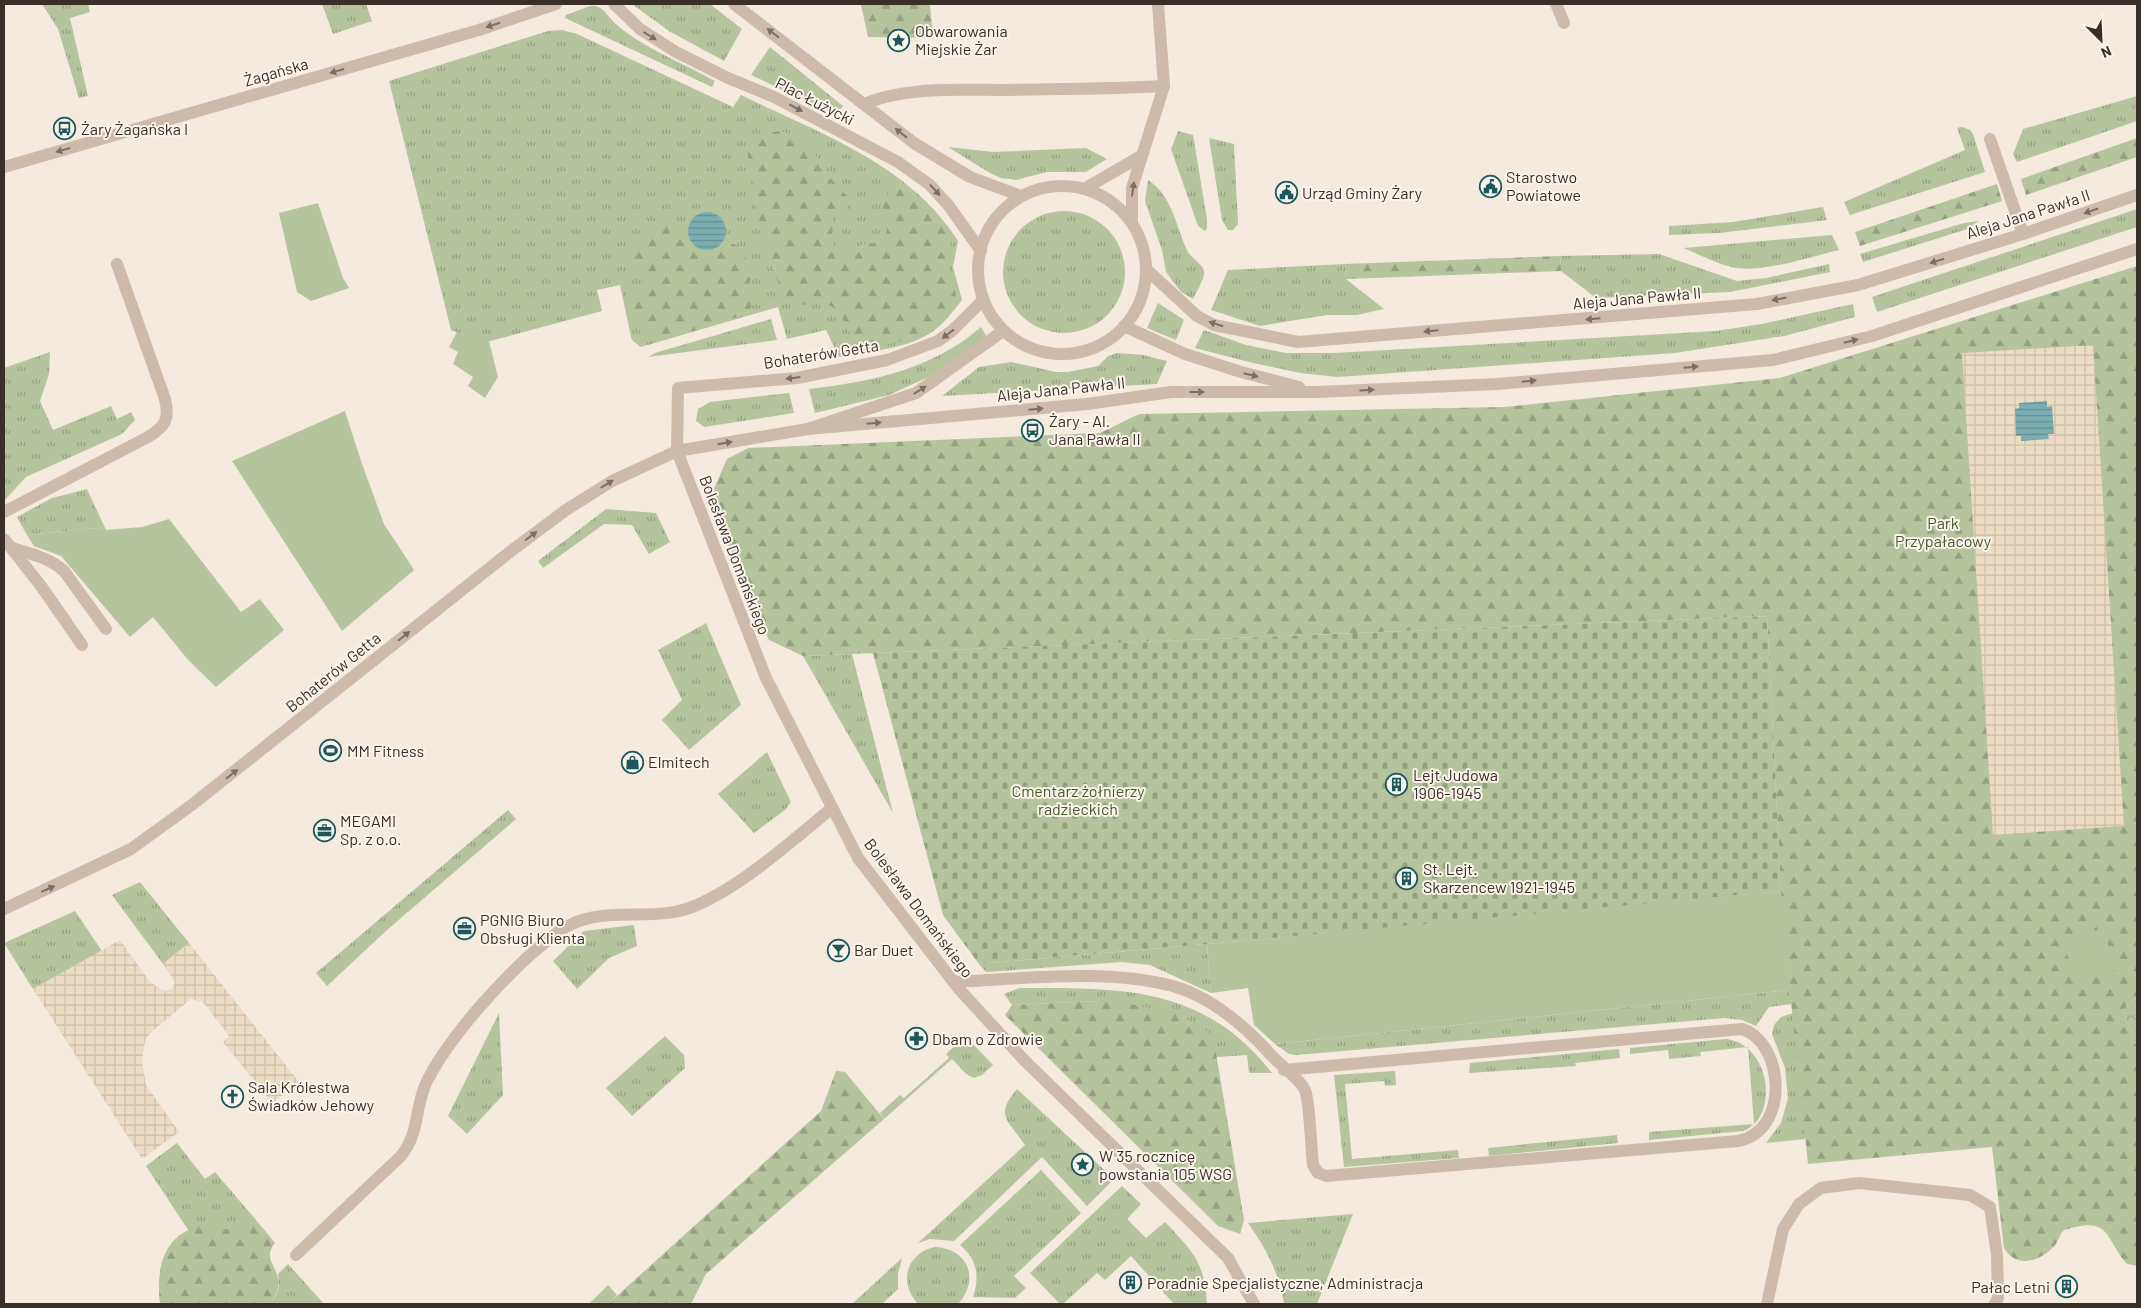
<svg xmlns="http://www.w3.org/2000/svg" width="2141" height="1308" viewBox="0 0 2141 1308" font-family="Barlow,sans-serif">
<style>
.grass{fill:url(#grass-tufts)}
.forest{fill:url(#forest-firs)}
.cemetery{fill:url(#cemetery-stones)}
.park{fill:url(#park-crowns)}
.garden{fill:#b6c49d}
.plaza{fill:url(#plaza-grid)}
.water{fill:url(#water-rules)}
.lines{fill:none;stroke-linecap:round;stroke-linejoin:round}
.minor{stroke:#cdbaa9;stroke-width:12}
.oneway{fill:#7c6e63}
.labels{text-anchor:middle;stroke-width:4;stroke-linejoin:round;paint-order:stroke}
.poi-label{font-size:16px;fill:#392f29;stroke:#fbf4eb;text-anchor:start}
.street-label{font-size:16px;fill:#392f29;stroke:#fbf4eb}
.park-label{font-size:16px;fill:#47592c;stroke:#fbf4eb}
</style>
<defs>
<pattern id="grass-tufts" width="24" height="20" patternUnits="userSpaceOnUse" patternTransform="scale(1.25)"><rect width="24" height="20" fill="#b6c49d"/><path d="M3 7l-1-3M5 7V3M7 7l1-3M15 17l-1-3M17 17v-4M19 17l1-3" fill="none" stroke="#95a080"/></pattern>
<pattern id="forest-firs" width="22" height="20" patternUnits="userSpaceOnUse" patternTransform="scale(1.25)"><rect width="22" height="20" fill="#b6c49d"/><path d="M5 1l3.5 6h-7zM16 11l3.5 6h-7z" fill="#95a080"/></pattern>
<pattern id="cemetery-stones" width="16" height="16" patternUnits="userSpaceOnUse" patternTransform="scale(1.25)"><rect width="16" height="16" fill="#b6c49d"/><path d="M2 7V4a2 2 0 0 1 4 0v3zM10 15v-3a2 2 0 0 1 4 0v3z" fill="#95a080"/></pattern>
<pattern id="park-crowns" width="20" height="18" patternUnits="userSpaceOnUse" patternTransform="scale(1.25)"><rect width="20" height="18" fill="#b6c49d"/><path d="M2 6a3 3 0 1 1 6 0M12 15a3 3 0 1 1 6 0" fill="none" stroke="#95a080"/></pattern>
<pattern id="plaza-grid" width="8" height="8" patternUnits="userSpaceOnUse" patternTransform="scale(1.25)"><rect width="8" height="8" fill="#ecdcc4"/><path d="M0 4h8M4 0v8" fill="none" stroke="#cbbda8"/></pattern>
<pattern id="water-rules" width="6" height="5" patternUnits="userSpaceOnUse" patternTransform="scale(1.25)"><rect width="6" height="5" fill="#7baeb2"/><path d="M0 2.5h6" fill="none" stroke="#668e91"/></pattern>
</defs>
<rect width="100%" height="100%" fill="#f4eade"/>
<g class="grass">
<path d="M42 4H88L90 12 70 18 88 96 79 98 58 29Z"/>
<path d="M322 4H366L372 21 333 34Z"/>
<path d="M632 4H710L742 29 724 61 669 31Z"/>
<path d="M590 6C603 4 608 18 617 25 645 49 683 63 715 81L712 87 565 18 566 15Z"/>
<path d="M562 30 577 34 733 107 741 95C818 133 910 164 958 241L953 267 962 300C954 310 946 321 936 329 911 349 870 351 839 357L826 330 787 339 778 307 641 347 633 341 631 337 620 285 597 290 602 311 483 343 451 330 389 81 548 31Z"/>
<path d="M770 47 843 106 836 115 751 75Z"/>
<path d="M2137 96V121L2017 162 2013 154 2023 129Z"/>
<path d="M1962 127 1970 130 1973 134 1985 172 1850 215 1844 202 1965 150 1957 128Z"/>
<path d="M1178 131 1193 135 1207 219V228L1205 231 1198 226 1171 149Z"/>
<path d="M1209 138 1234 144 1238 224 1233 230H1228L1222 220Z"/>
<path d="M948 147 993 152 1086 148 1107 159 1086 172H1047L1016 180 1001 178 990 173Z"/>
<path d="M1148 180C1173 197 1175 224 1187 250 1190 258 1206 265 1204 274 1203 282 1196 292 1193 299L1181 292 1166 272 1162 250 1145 201Z"/>
<path d="M1823 207 1827 220 1719 233 1669 235V226L1733 222Z"/>
<path d="M2137 209V227L1877 312 1872 297Z"/>
<circle cx="1064" cy="272" r="61"/>
<path d="M1979 221 1967 229 1863 262 1860 254 1964 223Z"/>
<path d="M1832 235 1839 250C1809 257 1761 274 1731 267 1715 263 1700 255 1684 248Z"/>
<path d="M1659 254 1737 281 1766 278 1829 264 1830 272 1730 292 1596 298 1561 271 1560 256Z"/>
<path d="M1345 264 1346 279 1384 309 1357 315H1327L1260 326 1211 310 1228 270Z"/>
<path d="M1158 303 1184 320 1176 340 1147 328Z"/>
<path d="M1853 304 1855 317 1784 336 1675 353 1338 377 1300 373 1249 362 1195 348 1204 330 1246 345 1286 353H1334L1716 331 1762 324Z"/>
<path d="M771 319 777 340 648 357 655 353Z"/>
<path d="M981 327 987 337 933 375 889 395 815 413 809 389C871 382 933 369 981 327Z"/>
<path d="M50 352 49 374 40 401 53 430 111 406 117 419 131 412 135 420 122 434 26 477 4 501V368Z"/>
<path d="M1117 353 1143 355 1167 361 1157 384 942 396 979 367 1011 362 1056 372H1068L1098 366 1108 356Z"/>
<path d="M789 393 794 413 704 427 696 421 698 409 710 402Z"/>
<path d="M87 489 106 530 94 528 27 535 17 517 52 498Z"/>
<path d="M606 509 656 513 670 542 649 554 632 525 604 524 543 568 538 561Z"/>
<path d="M706 623 741 705 689 750 662 720 682 700 658 650Z"/>
<path d="M852 654 893 813 803 656Z"/>
<path d="M767 752 791 802 785 810 754 833 718 794Z"/>
<path d="M508 810 516 819 387 930 327 986 316 973Z"/>
<path d="M140 882 189 943 163 964 112 895Z"/>
<path d="M75 911 102 951 33 989 4 943Z"/>
<path d="M634 925 637 946 609 958 577 989 553 961 584 931Z"/>
<path d="M1207 944 1211 993 1150 965 1122 962 986 972 979 964Z"/>
<path d="M1019 988C1121 988 1203 985 1272 1073H1249L1247 1055 1217 1057 1099 1001 1012 1005 1004 994Z"/>
<path d="M1790 990 1792 1004 1769 1007 1756 1026 1742 1020 1725 1018 1296 1055 1289 1054 1275 1044Z"/>
<path d="M499 1013 503 1095 467 1134 448 1116Z"/>
<path d="M1793 1013 1806 1139 1766 1143 1781 1123 1788 1098 1785 1068 1772 1034 1774 1025 1781 1017Z"/>
<path d="M665 1036 684 1055 685 1068 632 1116 606 1088Z"/>
<path d="M965 1036 993 1065 982 1075 974 1078 966 1074 952 1059 884 1119 880 1113 900 1095 904 1098 949 1058 946 1054Z"/>
<path d="M1726 1039C1771 1044 1780 1118 1743 1131L1649 1140V1132L1754 1124 1748 1047 1700 1052 1701 1056 1669 1059 1668 1050 1630 1054V1048Z"/>
<path d="M1619 1049 1620 1058 1575 1063 1576 1066 1469 1073 1470 1063Z"/>
<path d="M1395 1071 1396 1085 1385 1086 1384 1081 1345 1084 1352 1159 1458 1150 1459 1158 1344 1167 1334 1075Z"/>
<path d="M1017 1089 1114 1179 1087 1206 1042 1157 954 1241 930 1239 918 1243 1025 1145C1008 1120 994 1116 1017 1089Z"/>
<path d="M1617 1135 1618 1143 1489 1156 1488 1148Z"/>
<path d="M177 1143 205 1179 215 1172 256 1220 208 1260 146 1166Z"/>
<path d="M1041 1170 1081 1213 1014 1276 1026 1288 1015 1298 973 1297C980 1276 977 1259 960 1245Z"/>
<path d="M1122 1186 1141 1204 1127 1219 1146 1238 1165 1222C1194 1253 1204 1261 1207 1304H1174L1131 1256 1105 1280 1097 1273 1063 1304H1060L1030 1273Z"/>
<path d="M1353 1214 1317 1304H1284C1279 1273 1266 1248 1248 1223Z"/>
<path d="M935 1247C969 1249 980 1280 958 1304H918C898 1283 906 1253 935 1247Z"/>
<path d="M902 1258 898 1274V1289L882 1304H852Z"/>
<path d="M288 1264 324 1304H270C278 1294 280 1287 278 1274Z"/>
<path d="M608 1285 617 1295 608 1304H589Z"/>
</g>
<g class="forest">
<path d="M861 4H930L933 38 868 37Z"/>
<path d="M779 131 806 138 828 176 849 198 850 205 845 211 838 212 833 216 832 243 838 250 844 252 864 244 882 242C893 229 881 218 883 204 885 197 890 192 894 187 915 182 941 223 952 239L949 268 957 300C953 307 948 316 942 322 928 333 871 356 857 342 845 330 844 311 827 304 811 298 800 314 785 296 773 281 738 150 750 138 757 132 771 133 779 131Z"/>
<path d="M2137 138V157L2026 195 2021 179Z"/>
<path d="M1997 184 2002 201 1860 246 1855 232Z"/>
<path d="M670 222C682 228 690 237 704 239 740 246 741 237 752 277L747 288 753 304C747 321 674 338 657 333 641 330 628 308 629 292L642 283 643 278 632 268C628 244 646 225 670 222Z"/>
<path d="M1560 256 1561 271 1346 279 1345 264Z"/>
<path d="M2137 266V996L2123 1011 2137 1047V1266L2127 1264C2104 1237 2111 1215 2064 1230 2060 1234 2059 1239 2056 1244 2042 1261 2017 1270 2004 1248L1992 1147 1808 1164 1782 915 1767 616 803 656 769 640 709 500 727 459 748 448 1100 433 1139 414 1504 407 1780 378Z"/>
<path d="M1099 1001 1127 1003 1179 1015 1213 1035 1244 1220 1240 1234 1218 1226 1005 1015 1012 1005Z"/>
<path d="M836 1071 845 1072 884 1119 706 1274 691 1304H608L821 1111Z"/>
<path d="M256 1220 275 1243C257 1264 294 1271 270 1304H160C156 1271 162 1235 200 1226 211 1223 223 1231 235 1229 242 1228 248 1222 256 1220Z"/>
</g>
<path class="cemetery" d="M1767 616 1781 891 1594 910 979 964 943 915 873 653Z"/>
<path class="park" d="M2137 996V1047L2123 1011Z"/>
<g class="garden">
<path d="M318 203 343 278 349 288 311 301 297 292 279 213Z"/>
<path d="M457 332 483 342 489 341 498 377 485 398 468 386 473 377 453 364 458 352 449 347Z"/>
<path d="M345 411 362 464 384 524 414 570 342 631 232 461Z"/>
<path d="M169 519 241 612 260 599 284 630 216 687 189 661 153 617 130 637 61 556 34 546 27 535 94 528 106 530 142 527Z"/>
<path d="M1781 891 1790 990 1275 1044 1254 1025 1248 988 1211 993 1207 944Z"/>
<path d="M2103 928 2115 970 2076 982 2063 940Z"/>
</g>
<g class="plaza">
<path d="M2093 345 2124 826 1993 835 1962 353Z"/>
<path d="M120 940 150 982 164 991 171 990 175 982 163 964 189 943 299 1082 272 1103 223 1042 229 1036 203 1002 191 999 149 1034 145 1041 142 1061 146 1085 179 1132 142 1159 33 989Z"/>
</g>
<g class="water">
<circle cx="707" cy="231" r="19"/>
<path d="M2047 401V407L2052 406 2054 434H2048L2049 439 2021 441V436H2016L2015 409 2019 408V403Z"/>
</g>
<g class="lines">
<g class="minor">
<path d="M614 4 640 29 676 52 728 78 774 97 898 162 930 185 949 206 981 251"/>
<path d="M734 4 914 143 970 177 1021 196"/>
<path d="M1556 4 1564 23"/>
<path d="M864 104C907 86 961 90 1007 90 1059 89 1111 89 1164 86"/>
<path d="M1990 139 2023 234"/>
<path d="M4 167 479 30 556 4"/>
<circle cx="1062" cy="270" r="84"/>
<path d="M1084 189 1141 156"/>
<path d="M1132 222V188L1164 86 1158 4"/>
<path d="M1146 269 1197 316 1214 325 1298 342 1757 304 1858 285 2023 234 2137 195"/>
<path d="M983 300 952 331 938 341 887 360 797 378 678 388 677 451 766 678 858 858 959 989 1024 1060 1228 1258 1254 1304"/>
<path d="M1124 326 1185 354 1241 372 1299 387"/>
<path d="M808 429 1087 404 1171 392H1318L1497 384 1773 360 1872 336 2137 249"/>
<path d="M4 512 148 437C165 427 170 419 165 399L117 264"/>
<path d="M4 539 41 586 82 645"/>
<path d="M12 548C31 554 48 557 64 571L106 629"/>
<path d="M4 909 131 849 193 804 511 551 566 510 612 481 677 451 808 429 916 393 1003 331"/>
<path d="M954 982C1023 979 1105 968 1173 986 1211 997 1245 1026 1271 1055 1280 1065 1300 1079 1305 1090 1310 1103 1311 1148 1313 1165L1318 1173 1326 1176 1738 1141C1791 1131 1784 1042 1742 1029L1284 1070"/>
<path d="M296 1255 401 1156C421 1131 414 1105 428 1079 454 1030 516 962 561 930 602 902 654 925 697 905 743 885 793 840 832 808"/>
<path d="M1767 1304 1783 1229 1799 1204 1821 1188 1859 1183 1970 1195 1990 1207 1997 1255 1998 1298 1995 1304"/>
</g>
</g>
<defs><path id="oneway-solid" d="M-6-.8H1V-3.2L6.5 0L1 3.2V.8H-6Z" transform="scale(1.25)"/></defs>
<g class="oneway">
<use href="#oneway-solid" transform="translate(493 25) rotate(162)"/>
<use href="#oneway-solid" transform="translate(773 33) rotate(-142)"/>
<use href="#oneway-solid" transform="translate(650 36) rotate(32)"/>
<use href="#oneway-solid" transform="translate(337 71) rotate(164)"/>
<use href="#oneway-solid" transform="translate(796 108) rotate(28)"/>
<use href="#oneway-solid" transform="translate(901 133) rotate(-142)"/>
<use href="#oneway-solid" transform="translate(63 150) rotate(164)"/>
<use href="#oneway-solid" transform="translate(1133 189) rotate(-82)"/>
<use href="#oneway-solid" transform="translate(935 190) rotate(47)"/>
<use href="#oneway-solid" transform="translate(2091 211) rotate(161)"/>
<use href="#oneway-solid" transform="translate(1937 261) rotate(163)"/>
<use href="#oneway-solid" transform="translate(1779 299) rotate(169)"/>
<use href="#oneway-solid" transform="translate(1593 319) rotate(175)"/>
<use href="#oneway-solid" transform="translate(1216 324) rotate(-162)"/>
<use href="#oneway-solid" transform="translate(1431 331) rotate(175)"/>
<use href="#oneway-solid" transform="translate(948 334) rotate(142)"/>
<use href="#oneway-solid" transform="translate(1851 341) rotate(-14)"/>
<use href="#oneway-solid" transform="translate(1691 367) rotate(-5)"/>
<use href="#oneway-solid" transform="translate(1251 375) rotate(14)"/>
<use href="#oneway-solid" transform="translate(793 378) rotate(173)"/>
<use href="#oneway-solid" transform="translate(1529 381) rotate(-5)"/>
<use href="#oneway-solid" transform="translate(920 390) rotate(-32)"/>
<use href="#oneway-solid" transform="translate(1367 390) rotate(-3)"/>
<use href="#oneway-solid" transform="translate(1197 392)"/>
<use href="#oneway-solid" transform="translate(1036 409) rotate(-5)"/>
<use href="#oneway-solid" transform="translate(874 423) rotate(-5)"/>
<use href="#oneway-solid" transform="translate(725 443) rotate(-10)"/>
<use href="#oneway-solid" transform="translate(607 484) rotate(-31)"/>
<use href="#oneway-solid" transform="translate(531 536) rotate(-37)"/>
<use href="#oneway-solid" transform="translate(404 636) rotate(-39)"/>
<use href="#oneway-solid" transform="translate(232 774) rotate(-39)"/>
<use href="#oneway-solid" transform="translate(48 889) rotate(-23)"/>
</g>
<defs>
<symbol id="sight-ring" viewBox="-11 -11 22 22"><circle r="9.5" fill="#fbf4eb" stroke="#1c575d" stroke-width="1.5"/><path d="M0-6L1.8-2.2L6-1.7L2.9 1.2L3.7 5.4L0 3.3L-3.7 5.4L-2.9 1.2L-6-1.7L-1.8-2.2Z" fill="#1c575d"/></symbol>
<symbol id="bus-ring" viewBox="-11 -11 22 22"><circle r="9.5" fill="#fbf4eb" stroke="#1c575d" stroke-width="1.5"/><path d="M-5-6H5V4H4V6H2V4H-2V6H-4V4H-5ZM-3.5-4V0h7V-4ZM-3.5 1.2v1.5H-2V1.2ZM2 1.2v1.5H3.5V1.2Z" fill="#1c575d"/></symbol>
<symbol id="civic-ring" viewBox="-11 -11 22 22"><circle r="9.5" fill="#fbf4eb" stroke="#1c575d" stroke-width="1.5"/><path d="M-.6-6.5H3V-4.5H.6V-3L4-1V1h2V6H-6V1h2V-1L-.6-3ZM-1.2 2.5V6h2.4V2.5Z" fill="#1c575d"/></symbol>
<symbol id="stadium-ring" viewBox="-11 -11 22 22"><circle r="9.5" fill="#fbf4eb" stroke="#1c575d" stroke-width="1.5"/><path d="M0-5a6.5 5 0 1 0 0 10a6.5 5 0 1 0 0-10ZM-3.5-1.8h7v3.6h-7Z" fill="#1c575d"/></symbol>
<symbol id="shop-ring" viewBox="-11 -11 22 22"><circle r="9.5" fill="#fbf4eb" stroke="#1c575d" stroke-width="1.5"/><path d="M-5-2.5h2.3a2.7 3.5 0 0 1 5.4 0H5L5.5 6h-11ZM-1.5-2.5h3a1.5 2.3 0 0 0-3 0Z" fill="#1c575d"/></symbol>
<symbol id="building-ring" viewBox="-11 -11 22 22"><circle r="9.5" fill="#fbf4eb" stroke="#1c575d" stroke-width="1.5"/><path d="M-4-6H4V6H1V3H-1V6H-4ZM-2.5-4.3h1.7v1.8h-1.7ZM.8-4.3h1.7v1.8H.8ZM-2.5-1h1.7V.8h-1.7ZM.8-1h1.7V.8H.8Z" fill="#1c575d"/></symbol>
<symbol id="office-ring" viewBox="-11 -11 22 22"><circle r="9.5" fill="#fbf4eb" stroke="#1c575d" stroke-width="1.5"/><path d="M-6-3h4V-5.5h4V-3h4V5H-6ZM-1-4.5V-3h2v-1.5ZM-6 0V1H6V0Z" fill="#1c575d"/></symbol>
<symbol id="bar-ring" viewBox="-11 -11 22 22"><circle r="9.5" fill="#fbf4eb" stroke="#1c575d" stroke-width="1.5"/><path d="M-6-5H6L.8 .8V4.5H3.5V6h-7V4.5H-.8V.8Z" fill="#1c575d"/></symbol>
<symbol id="pharmacy-ring" viewBox="-11 -11 22 22"><circle r="9.5" fill="#fbf4eb" stroke="#1c575d" stroke-width="1.5"/><path d="M-2-6h4v4h4v4h-4v4h-4v-4h-4v-4h4Z" fill="#1c575d"/></symbol>
<symbol id="church-ring" viewBox="-11 -11 22 22"><circle r="9.5" fill="#fbf4eb" stroke="#1c575d" stroke-width="1.5"/><path d="M-1.2-6h2.4v3.5h3.3v2.4h-3.3V6h-2.4V-.1h-3.3v-2.4h3.3Z" fill="#1c575d"/></symbol>
</defs>
<g fill-rule="evenodd">
<use href="#sight-ring" x="886" y="28" width="25" height="25"/>
<use href="#bus-ring" x="52" y="116" width="25" height="25"/>
<use href="#civic-ring" x="1478" y="174" width="25" height="25"/>
<use href="#civic-ring" x="1274" y="180" width="25" height="25"/>
<use href="#bus-ring" x="1020" y="418" width="25" height="25"/>
<use href="#stadium-ring" x="318" y="738" width="25" height="25"/>
<use href="#shop-ring" x="620" y="750" width="25" height="25"/>
<use href="#building-ring" x="1384" y="772" width="25" height="25"/>
<use href="#office-ring" x="312" y="818" width="25" height="25"/>
<use href="#building-ring" x="1394" y="866" width="25" height="25"/>
<use href="#office-ring" x="452" y="916" width="25" height="25"/>
<use href="#bar-ring" x="826" y="938" width="25" height="25"/>
<use href="#pharmacy-ring" x="904" y="1026" width="25" height="25"/>
<use href="#church-ring" x="220" y="1084" width="25" height="25"/>
<use href="#sight-ring" x="1070" y="1152" width="25" height="25"/>
<use href="#building-ring" x="1118" y="1270" width="25" height="25"/>
<use href="#building-ring" x="2054" y="1274" width="25" height="25"/>
</g>
<g class="labels">
<g class="poi-label">
<text x="915" y="37">Obwarowania<tspan x="915" dy="18">Miejskie Żar</tspan></text>
<text x="81" y="135">Żary Żagańska I</text>
<text x="1506" y="183">Starostwo<tspan x="1506" dy="18">Powiatowe</tspan></text>
<text x="1302" y="199">Urząd Gminy Żary</text>
<text x="1049" y="427">Żary - Al.<tspan x="1049" dy="18">Jana Pawła II</tspan></text>
<text x="347" y="757">MM Fitness</text>
<text x="648" y="768">Elmitech</text>
<text x="1413" y="781">Lejt Judowa<tspan x="1413" dy="18">1906-1945</tspan></text>
<text x="340" y="827">MEGAMI<tspan x="340" dy="18">Sp. z o.o.</tspan></text>
<text x="1423" y="875">St. Lejt.<tspan x="1423" dy="18">Skarzencew 1921-1945</tspan></text>
<text x="480" y="926">PGNIG Biuro<tspan x="480" dy="18">Obsługi Klienta</tspan></text>
<text x="854" y="956">Bar Duet</text>
<text x="932" y="1045">Dbam o Zdrowie</text>
<text x="248" y="1093">Sala Królestwa<tspan x="248" dy="18">Świadków Jehowy</tspan></text>
<text x="1099" y="1162">W 35 rocznicę<tspan x="1099" dy="18">powstania 105 WSG</tspan></text>
<text x="1147" y="1289">Poradnie Specjalistyczne, Administracja</text>
<text x="2050" y="1293" text-anchor="end">Pałac Letni</text>
</g>
<g class="street-label">
<text transform="translate(276 72) rotate(-16)" y="6">Żagańska</text>
<text transform="translate(815 101) rotate(27)" y="6">Plac Łużycki</text>
<text transform="translate(2028 214) rotate(-18)" y="6">Aleja Jana Pawła II</text>
<text transform="translate(1637 298) rotate(-5)" y="6">Aleja Jana Pawła II</text>
<text transform="translate(821 354) rotate(-9)" y="6">Bohaterów Getta</text>
<text transform="translate(1061 389) rotate(-6)" y="6">Aleja Jana Pawła II</text>
<text transform="translate(735 555) rotate(69)" y="6">Bolesława Domańskiego</text>
<text transform="translate(333 672) rotate(-39)" y="6">Bohaterów Getta</text>
<text transform="translate(919 908) rotate(53)" y="6">Bolesława Domańskiego</text>
</g>
<g class="park-label">
<text x="1943" y="529">Park<tspan x="1943" dy="18">Przypałacowy</tspan></text>
<text x="1078" y="797">Cmentarz żołnierzy<tspan x="1078" dy="18">radzieckich</tspan></text>
</g>
</g>
<rect width="2141" height="1308" fill="none" stroke="#392f29" stroke-width="10"/>
<g transform="translate(2101 40) rotate(156)" stroke="#fbf4eb" stroke-width="4" paint-order="stroke">
<path d="M0-4L9 19L0 12L-9 19Z" fill="#392f29"/>
<text y="-8" font-size="14" font-weight="bold" text-anchor="middle" fill="#392f29">N</text>
</g>
</svg>
